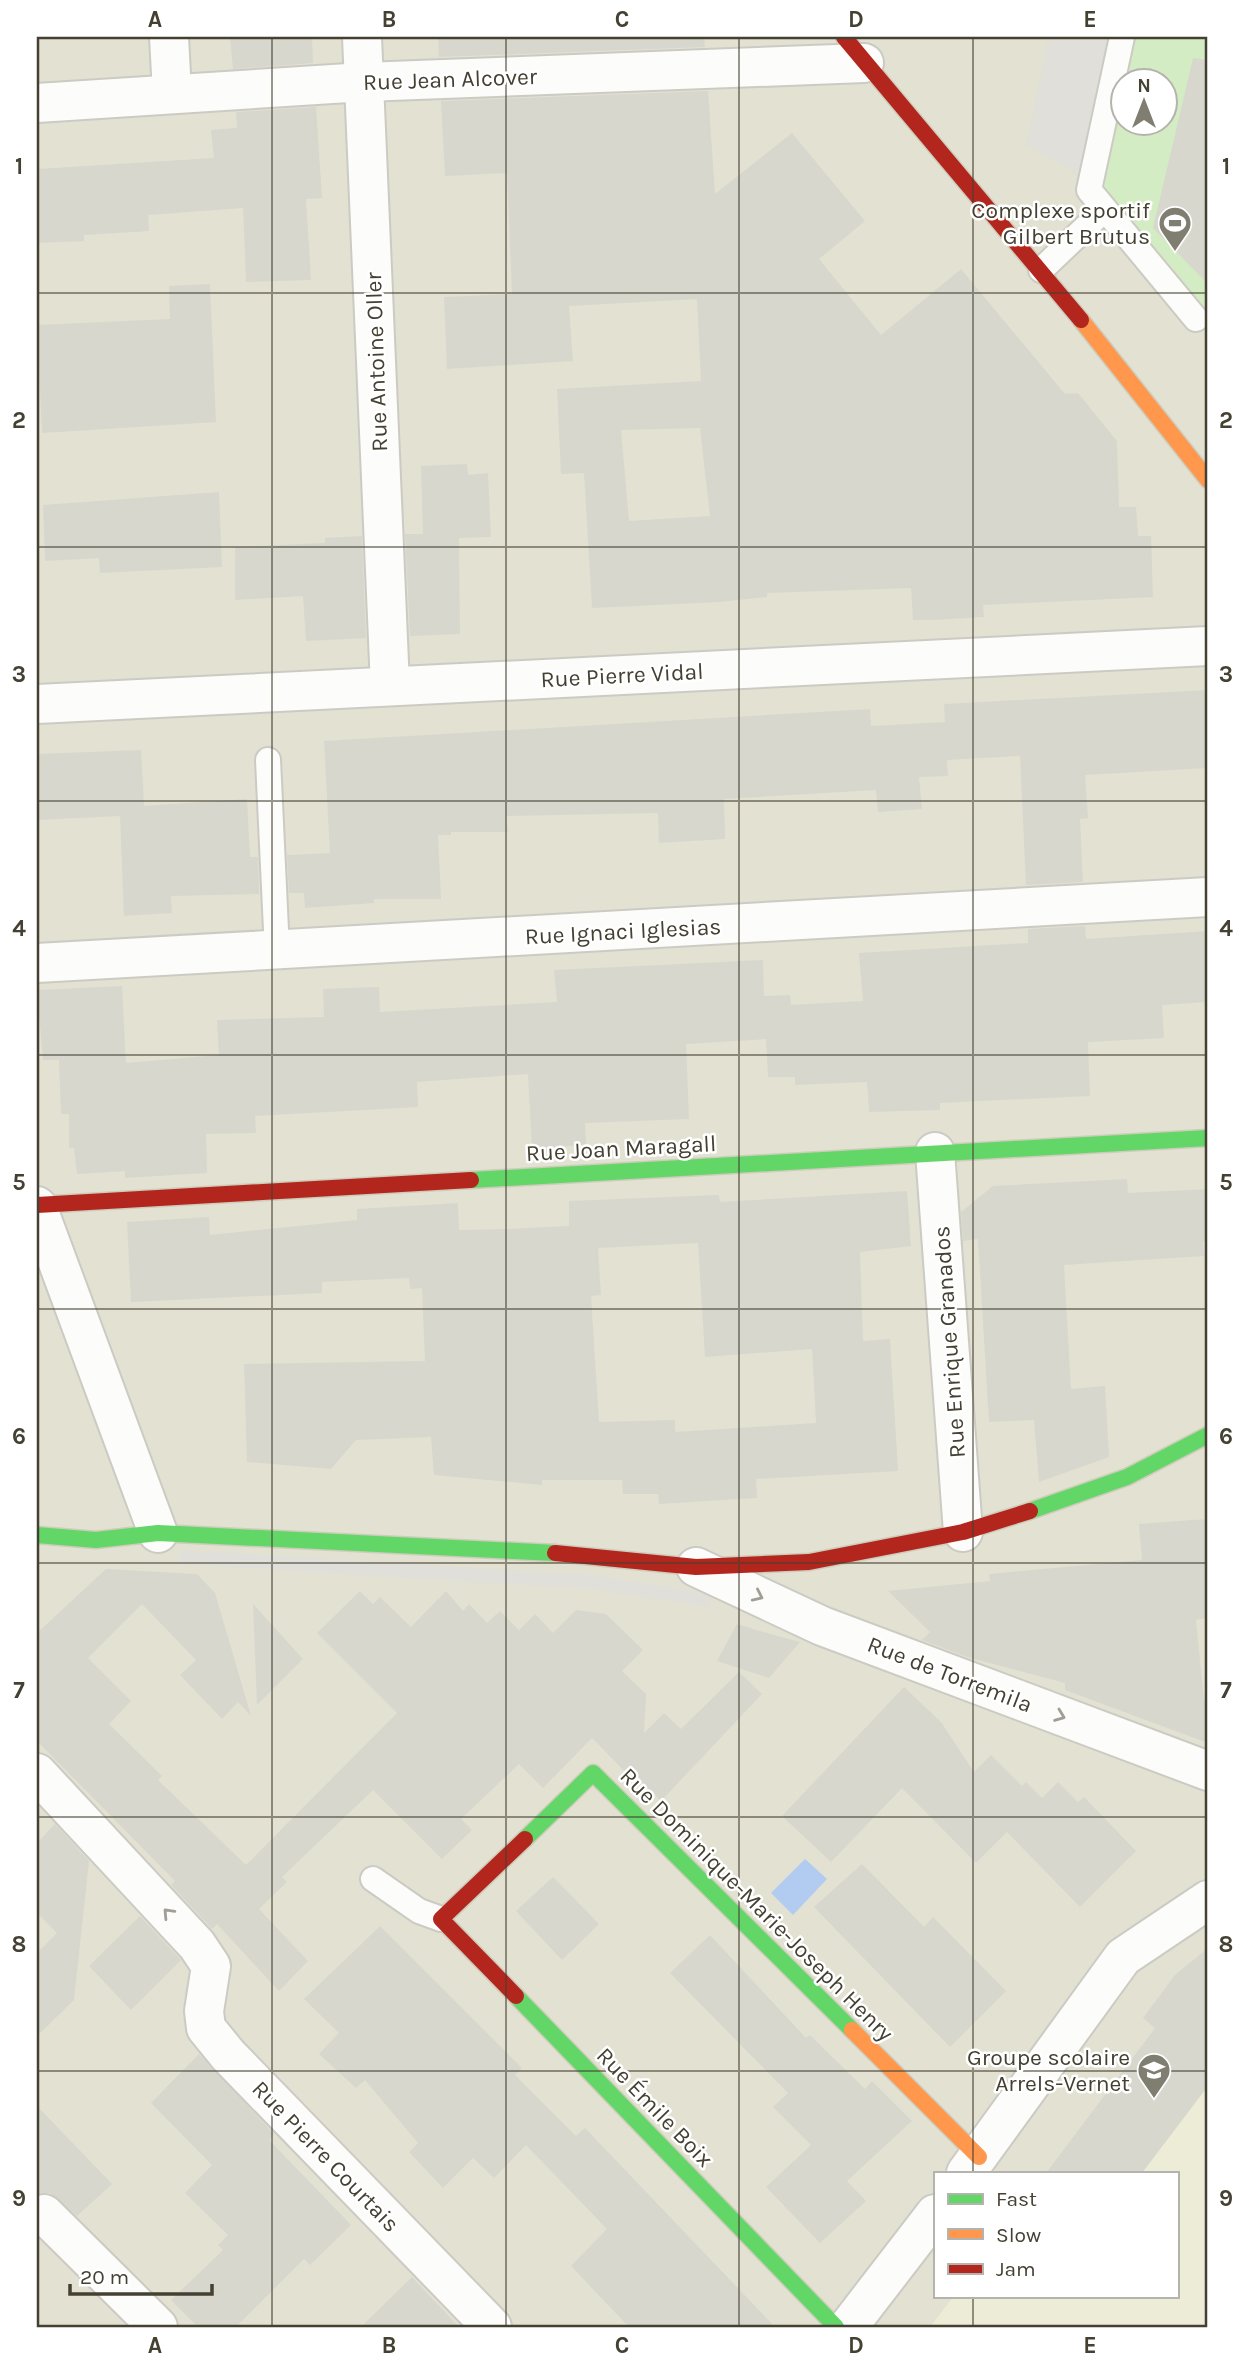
<svg xmlns="http://www.w3.org/2000/svg" width="1245" height="2364" viewBox="0 0 1245 2364" font-family="Karla,sans-serif">
<style>
.residential{fill:#e3e1d2;fill-rule:evenodd}
.education{fill:#edecd6}
.green{fill:#d4ecc3;fill-rule:evenodd}
.parking{fill:#e0dfd9}
.water{fill:#b2cbf0}
.building{fill:#d7d7ce;fill-rule:evenodd}
.lines{fill:none;stroke-linecap:round;stroke-linejoin:round}
.lane-casing{stroke:#cccbc3;stroke-width:28}
.street-casing{stroke:#cccbc3;stroke-width:42}
.fast-casing{stroke:#ceccbb;stroke-width:19}
.slow-casing{stroke:#ceccbb;stroke-width:19}
.jam-casing{stroke:#ceccbb;stroke-width:19}
.lane{stroke:#fcfcfb;stroke-width:24}
.street{stroke:#fcfcfb;stroke-width:38}
.fast{stroke:#63d668;stroke-width:16}
.slow{stroke:#ff974d;stroke-width:16}
.jam{stroke:#b3261e;stroke-width:16}
.oneway{stroke:#a09e96}
.grid{fill:none;stroke:#444032;stroke-width:2;stroke-opacity:0.55}
.labels{text-anchor:middle;stroke-width:5;stroke-linejoin:round;paint-order:stroke}
.street-label{font-size:23px;fill:#444032;stroke:#fff}
.poi-label{font-size:23px;fill:#444032;stroke:#fff;text-anchor:end}
.neatline{fill:none;stroke:#444032;stroke-width:2.5}
.grid-label{font-size:23px;text-anchor:middle;font-weight:bold;fill:#444032}
</style>
<rect width="100%" height="100%" fill="#eeeee5"/>
<path class="residential" d="M37 37H1208V2327H37ZM1122 80H1164V122H1122ZM935 2173H1177V2296H935Z"/>
<path class="education" d="M1208 1955V2327H930L954 2296H1177V2173H1046L1155 2028 1197 1957Z"/>
<path class="green" d="M1049 37H1208V334L1076 173 1026 145ZM1122 80H1164V122H1122Z"/>
<g class="parking">
<path d="M1049 37H1122L1089 190 1076 173 1026 145Z"/>
<path d="M180 1550 592 1575 713 1594 709 1607 590 1589 178 1564Z"/>
</g>
<path class="water" d="M805 1859 827 1879 793 1915 771 1893Z"/>
<g class="building">
<path d="M230 37H312L313 63 233 69Z"/>
<path d="M438 37H704L705 47 439 57Z"/>
<path d="M1193 58 1208 60V284L1153 228Z"/>
<path d="M708 91 715 194 792 133 865 221 819 259 881 335 961 269 1065 394 1078 393 1117 441 1119 507H1136L1138 536H1151L1153 597 983 605 984 617 935 620H913L911 588 767 593V597L720 602 592 608 584 473 561 474 557 389 701 381 697 299 569 306 573 361 447 369 444 297 512 294 507 173 445 176 441 101ZM700 428 710 516 629 521 621 430Z"/>
<path d="M316 107 322 198 306 199 311 280 246 282 243 208 148 215 149 231 84 235V241L37 243V169L214 158 211 130 237 128 236 112Z"/>
<path d="M210 284 216 422 42 433 37 325 170 319 169 286Z"/>
<path d="M467 464 468 475 488 473 491 537 459 538 460 634 410 636 405 534H423L421 466Z"/>
<path d="M219 492 222 567 100 573 99 558 45 561 43 505Z"/>
<path d="M362 536 366 638 306 641 303 596 235 600V547L325 543V538Z"/>
<path d="M1208 690V768L1085 775 1088 818 1080 819 1083 882 1026 885 1020 756 947 760 948 776 919 777 922 809 878 812 876 790 724 799 725 839 659 843 658 813 506 816 508 832H451V835H438L441 899H374V903L305 908 304 893H289L287 855 330 853 324 741 870 709 871 726 945 722 944 704Z"/>
<path d="M141 750 144 806 247 799 250 857H258L259 894 171 896 172 913 124 916 120 816 37 820V754Z"/>
<path d="M1085 926 1086 939 1208 931V1002L1162 1005 1164 1038 1088 1042 1090 1096 940 1103V1110L869 1112 867 1082 795 1085V1077H768L766 1039 686 1044 689 1119 585 1123 586 1145 532 1148 528 1074 417 1082 418 1107 255 1116 256 1133 206 1134 207 1173 125 1178V1171L77 1174 74 1148H69V1114H61L59 1060H43L37 990 122 986 126 1063 219 1055 217 1020 324 1017 323 989 379 987 380 1012 557 1002 554 970 763 960 764 996 790 995 791 1005 863 1001 859 953 1028 943V929Z"/>
<path d="M1127 1179 1128 1193 1208 1189V1242H1203L1204 1256 1064 1265 1071 1389 1105 1386 1109 1457 1039 1482 1034 1420 989 1422 978 1239 963 1241 961 1212 993 1186Z"/>
<path d="M907 1191 911 1246 860 1252 863 1341 890 1339 898 1471 756 1479 757 1498 659 1504 658 1494H623L622 1480H542V1485L434 1475 431 1437 356 1440 331 1469 247 1462 244 1364 425 1361 422 1288 410 1289 409 1278 322 1282V1293L131 1302 127 1222 209 1217 210 1235 357 1220V1209L458 1203 459 1230 508 1229 569 1226V1201L719 1195 720 1202ZM698 1243 705 1357 812 1349 816 1423 675 1432V1420L599 1422 591 1296 601 1295 598 1248Z"/>
<path d="M1208 1519 1207 1618 1196 1620 1204 1700H1208V1743L1065 1690V1683L967 1657 922 1640 930 1632 888 1591 990 1581 989 1574 1142 1560 1139 1524Z"/>
<path d="M106 1569 197 1574 215 1593 251 1716 238 1702 222 1719 180 1675 196 1660 142 1604 88 1658 131 1701 109 1724 162 1776 158 1780 246 1865 397 1713 317 1633 360 1591 373 1604 380 1597 411 1627 446 1591 463 1611 469 1604 487 1623 500 1611 519 1630 535 1614 553 1633 576 1610 606 1614 643 1650 622 1671 646 1694 644 1733 664 1713 681 1729 739 1672 762 1694 661 1801 642 1782V1789L592 1738 543 1788 519 1764 461 1819 472 1830 442 1859 373 1790 282 1877 287 1882 259 1909 308 1961 279 1991 217 1924 212 1929 171 1885 175 1881 37 1741V1633Z"/>
<path d="M253 1604 303 1659 257 1705Z"/>
<path d="M737 1624 763 1632 800 1642 769 1678 717 1661Z"/>
<path d="M904 1687 941 1722 974 1772 991 1755 1022 1786 1026 1782 1042 1798 1058 1782 1078 1802 1084 1797 1136 1851 1080 1907 1007 1832 976 1863 902 1788 831 1862 782 1816Z"/>
<path d="M55 1824 89 1861 74 2000 37 2036V1953L57 1933 37 1913V1843Z"/>
<path d="M862 1864 924 1927 933 1917 1006 1991 950 2047 814 1907Z"/>
<path d="M553 1877 599 1924 562 1960 516 1911Z"/>
<path d="M140 1916 181 1960 131 2010 89 1966Z"/>
<path d="M380 1926 522 2068 515 2075 576 2136 585 2128 775 2327H629L571 2266 607 2229 526 2145 494 2178 473 2158 443 2188 409 2152 418 2143 365 2080 356 2088 319 2054 339 2033 304 1999Z"/>
<path d="M710 1935 806 2038 810 2035 865 2089 872 2081 912 2121 847 2181 866 2201 820 2243 766 2187 811 2145 773 2107 788 2093 670 1973Z"/>
<path d="M1208 1948V2086L1142 2173H1046L1155 2028 1143 2018 1175 1975Z"/>
<path d="M199 2054 274 2134 269 2140 351 2225 310 2265 304 2259 236 2327H198L171 2300 223 2250 218 2245 228 2235 185 2193 212 2165 151 2103Z"/>
<path d="M37 2106 112 2184 77 2216 50 2193 37 2194Z"/>
<path d="M412 2277 459 2327H361Z"/>
</g>
<g class="lines">
<defs>
<g id="lane">
<path d="M1122 37 1089 190 1196 319"/>
<path d="M1041 270 1104 210"/>
<path d="M268 760 277 951"/>
<path d="M373 1879 419 1911 441 1919"/>
</g>
<g id="street">
<path d="M169 37 172 93"/>
<path d="M362 37 390 686"/>
<path d="M37 103 364 82 864 63"/>
<path d="M37 704 1208 646"/>
<path d="M37 963 1208 897"/>
<path d="M935 1152 963 1532"/>
<path d="M37 1206 158 1533"/>
<path d="M696 1567 822 1626 1208 1771"/>
<path d="M37 1773 197 1945 211 1966 204 2011 206 2028 228 2055 492 2327"/>
<path d="M966 2173 1123 1957 1208 1900"/>
<path d="M44 2214 158 2327"/>
<path d="M848 2327 935 2214"/>
</g>
<g id="fast">
<path d="M471 1180 1208 1138"/>
<path d="M1030 1511 1127 1477 1208 1435"/>
<path d="M37 1535 96 1540 158 1533 555 1553"/>
<path d="M525 1839 593 1773 852 2030"/>
<path d="M516 1996 836 2327"/>
</g>
<g id="slow">
<path d="M1081 320 1208 480"/>
<path d="M852 2030 979 2157"/>
</g>
<g id="jam">
<path d="M844 37 1081 320"/>
<path d="M37 1205 471 1180"/>
<path d="M555 1553 696 1567 809 1562 963 1532 1030 1511"/>
<path d="M516 1996 441 1919 525 1839"/>
</g>
</defs>
<use href="#lane" class="lane-casing"/>
<use href="#street" class="street-casing"/>
<use href="#fast" class="fast-casing"/>
<use href="#slow" class="slow-casing"/>
<use href="#jam" class="jam-casing"/>
<use href="#lane" class="lane"/>
<use href="#street" class="street"/>
<use href="#fast" class="fast"/>
<use href="#slow" class="slow"/>
<use href="#jam" class="jam"/>
</g>
<defs><path id="oneway-chevron" d="M-2-3.5L2.5 0L-2 3.5" fill="none" stroke-width="1.6" stroke-linecap="round" stroke-linejoin="round" transform="scale(1.75)"/></defs>
<g class="oneway">
<use href="#oneway-chevron" transform="translate(758 1596) rotate(25)"/>
<use href="#oneway-chevron" transform="translate(1060 1716) rotate(21)"/>
<use href="#oneway-chevron" transform="translate(168 1913) rotate(-133)"/>
</g>
<path class="grid" d="M272 37V2327M506 37V2327M739 37V2327M973 37V2173M37 293H1208M37 547H1208M37 801H1208M37 1055H1208M37 1309H1208M37 1563H1208M37 1817H1208M37 2071H1208M973 2296V2327"/>
<defs>
<symbol id="stadium-pin" viewBox="-11 -11 22 30"><path d="M0 17L-7.5 6A9.5 9.5 0 1 1 7.5 6Z" fill="#807d71" stroke="#fff"/><path d="M0-5a6.5 5 0 1 0 0 10a6.5 5 0 1 0 0-10ZM-3.5-1.8h7v3.6h-7Z" fill="#fff"/></symbol>
<symbol id="school-pin" viewBox="-11 -11 22 30"><path d="M0 17L-7.5 6A9.5 9.5 0 1 1 7.5 6Z" fill="#807d71" stroke="#fff"/><path d="M0-5L7-2L0 1L-7-2ZM-4 1L0 2.5L4 1V4Q0 6-4 4Z" fill="#fff"/></symbol>
</defs>
<g fill-rule="evenodd">
<use href="#stadium-pin" x="1156" y="204" width="38" height="52"/>
<use href="#school-pin" x="1135" y="2051" width="38" height="52"/>
</g>
<g class="labels">
<g class="street-label">
<text transform="translate(450 79) rotate(-2)" y="8">Rue Jean Alcover</text>
<text transform="translate(376 362) rotate(-92)" y="8">Rue Antoine Oller</text>
<text transform="translate(622 675) rotate(-3)" y="8">Rue Pierre Vidal</text>
<text transform="translate(623 931) rotate(-3)" y="8">Rue Ignaci Iglesias</text>
<text transform="translate(621 1148) rotate(-3)" y="8">Rue Joan Maragall</text>
<text transform="translate(949 1342) rotate(-94)" y="8">Rue Enrique Granados</text>
<text transform="translate(950 1674) rotate(21)" y="8">Rue de Torremila</text>
<text transform="translate(757 1904) rotate(45)" y="8">Rue Dominique-Marie-Joseph Henry</text>
<text transform="translate(655 2107) rotate(46)" y="8">Rue Émile Boix</text>
<text transform="translate(326 2156) rotate(46)" y="8">Rue Pierre Courtais</text>
</g>
<g class="poi-label">
<text x="1150" y="218">Complexe sportif<tspan x="1150" dy="26">Gilbert Brutus</tspan></text>
<text x="1130" y="2065">Groupe scolaire<tspan x="1130" dy="26">Arrels-Vernet</tspan></text>
</g>
</g>
<rect width="1245" height="2364" fill="none" stroke="#ffffff" stroke-width="77"/>
<rect x="934" y="2172" width="245" height="126" fill="#ffffff" stroke="#b4b3ad" stroke-width="2"/>
<rect x="948" y="2194" width="35" height="10" fill="#63d668" stroke="#b4b3ad" stroke-width="2"/>
<text x="996" y="2206" font-size="21" fill="#444032">Fast</text>
<rect x="948" y="2229" width="35" height="10" fill="#ff974d" stroke="#b4b3ad" stroke-width="2"/>
<text x="996" y="2242" font-size="21" fill="#444032">Slow</text>
<rect x="948" y="2264" width="35" height="10" fill="#b3261e" stroke="#b4b3ad" stroke-width="2"/>
<text x="996" y="2276" font-size="21" fill="#444032">Jam</text>
<g transform="translate(1144 102)"><circle r="33" fill="#ffffff" stroke="#b4b3ad" stroke-width="2"/>
<path d="M0-5L12 26L0 18L-12 26Z" fill="#807d71"/>
<text y="-10" font-size="19" font-weight="bold" text-anchor="middle" fill="#444032">N</text>
</g>
<path d="M70 2284v10h142v-10" fill="none" stroke="#444032" stroke-width="3.5"/>
<text x="80" y="2284" font-size="21" fill="#444032" stroke="#ffffff" stroke-width="5" paint-order="stroke">20 m</text>
<rect x="38" y="38" width="1168" height="2288" class="neatline"/>
<g class="grid-label">
<text x="155" y="27">A</text>
<text x="389" y="27">B</text>
<text x="622" y="27">C</text>
<text x="856" y="27">D</text>
<text x="1090" y="27">E</text>
<text x="19" y="174">1</text>
<text x="1226" y="174">1</text>
<text x="19" y="428">2</text>
<text x="1226" y="428">2</text>
<text x="19" y="682">3</text>
<text x="1226" y="682">3</text>
<text x="19" y="936">4</text>
<text x="1226" y="936">4</text>
<text x="19" y="1190">5</text>
<text x="1226" y="1190">5</text>
<text x="19" y="1444">6</text>
<text x="1226" y="1444">6</text>
<text x="19" y="1698">7</text>
<text x="1226" y="1698">7</text>
<text x="19" y="1952">8</text>
<text x="1226" y="1952">8</text>
<text x="19" y="2206">9</text>
<text x="1226" y="2206">9</text>
<text x="155" y="2353">A</text>
<text x="389" y="2353">B</text>
<text x="622" y="2353">C</text>
<text x="856" y="2353">D</text>
<text x="1090" y="2353">E</text>
</g>
</svg>
